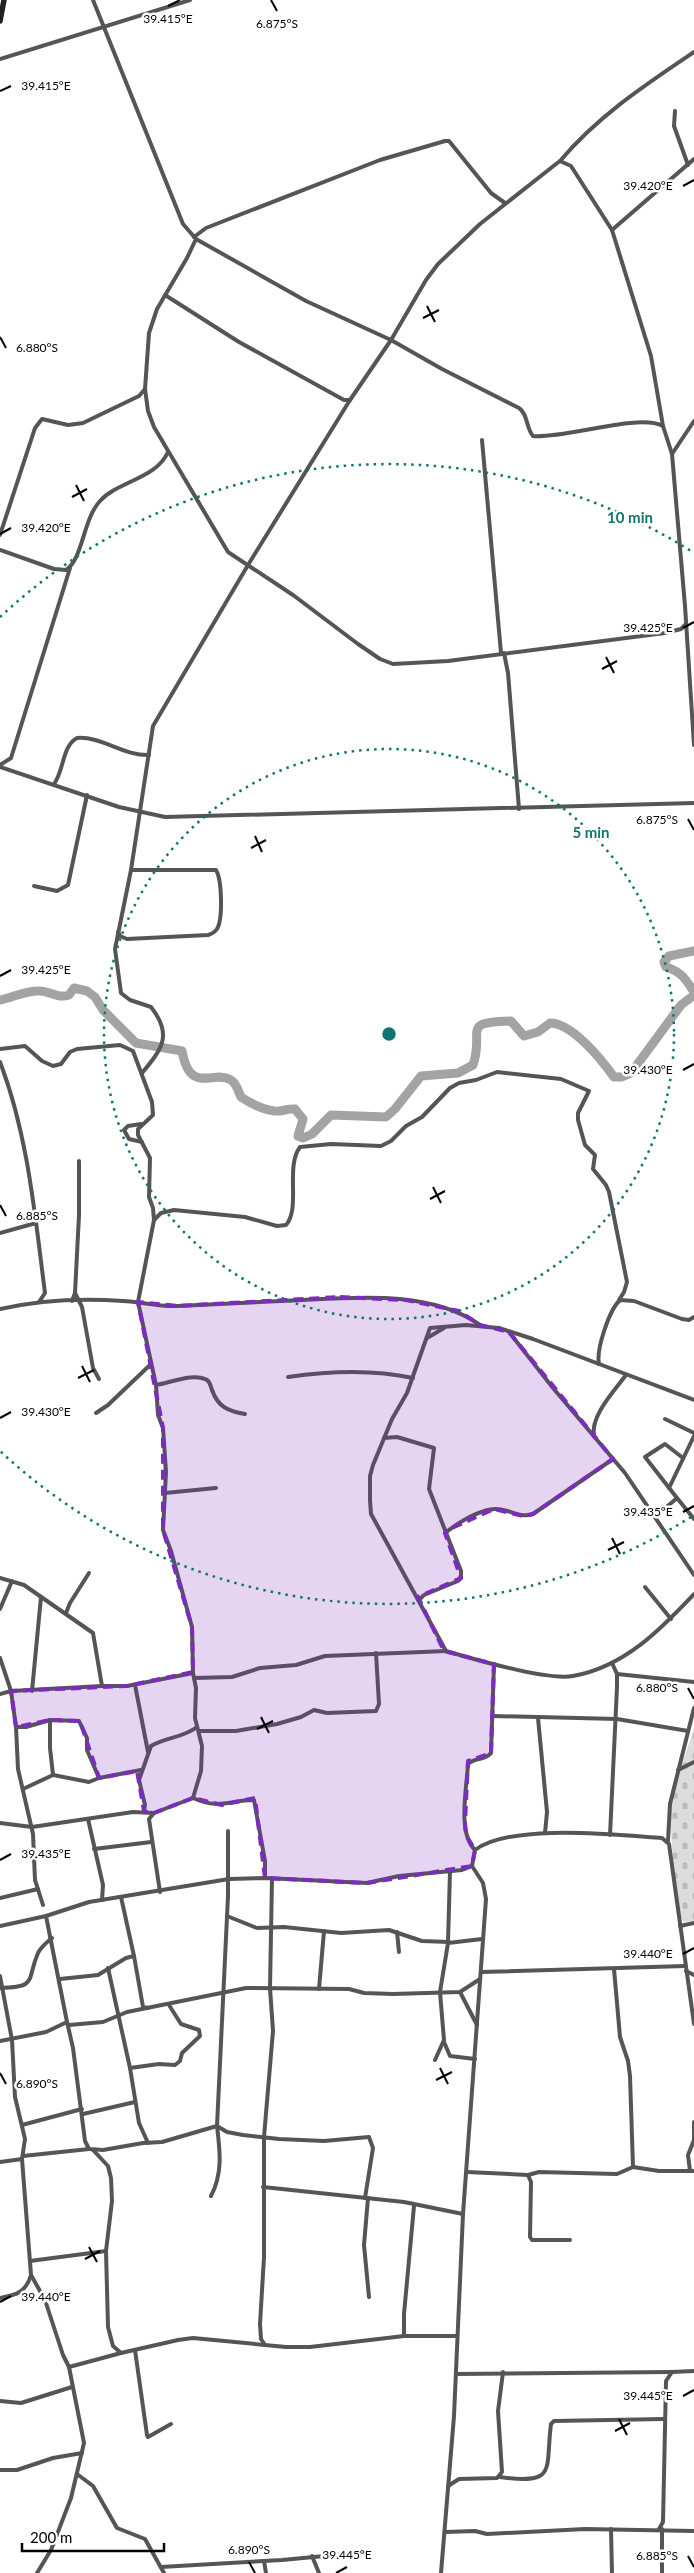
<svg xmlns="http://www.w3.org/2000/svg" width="694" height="2573" viewBox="0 0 694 2573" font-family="Lato,sans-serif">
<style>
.cemetery{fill:url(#cemetery-stones)}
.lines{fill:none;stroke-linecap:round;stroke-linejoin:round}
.river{stroke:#a3a3a3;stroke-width:9}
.street{stroke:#555;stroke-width:4}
.secondary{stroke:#222;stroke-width:5.5}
.marked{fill:#7b2cbf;fill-opacity:0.2;stroke:#7b2cbf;stroke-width:4;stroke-dasharray:10 6;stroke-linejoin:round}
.ticks{fill:none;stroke:#000;stroke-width:2}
.ring{fill:none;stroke:#0f766e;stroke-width:2.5;stroke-dasharray:2.5 5}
.ticks-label{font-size:12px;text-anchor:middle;fill:#000;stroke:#fff;stroke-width:5;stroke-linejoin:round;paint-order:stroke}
.centre{fill:#0f766e;stroke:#fff;stroke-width:2.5}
.ring-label{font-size:15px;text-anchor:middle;font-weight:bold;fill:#0f766e;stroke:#fff;stroke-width:5;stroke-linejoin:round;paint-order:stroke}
</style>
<defs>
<pattern id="cemetery-stones" width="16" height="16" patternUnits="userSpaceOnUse" patternTransform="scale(1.25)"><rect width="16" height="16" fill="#dcdcdc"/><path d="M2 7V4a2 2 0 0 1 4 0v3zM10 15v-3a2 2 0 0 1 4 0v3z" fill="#bbb"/></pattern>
</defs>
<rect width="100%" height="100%" fill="#fff"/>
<path class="cemetery" d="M694 1728V1921L684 1922 680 1917C676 1883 670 1848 671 1813 673 1785 686 1755 694 1728Z"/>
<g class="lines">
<g class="river">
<path d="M694 951 669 956 664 962 666 967C680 971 686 979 694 992"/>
<path d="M0 1000C14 997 24 991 39 991 51 991 57 999 69 995L74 988 87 991 95 997 103 1010 136 1043 182 1051C190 1096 214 1069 231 1080 237 1084 238 1091 241 1097 250 1103 264 1110 275 1111 282 1112 288 1108 295 1109L303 1119 298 1136 303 1138 312 1134 331 1115 386 1117 395 1109 421 1076 458 1073 473 1065C485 1031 459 1022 511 1021L524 1036 538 1032 550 1023C572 1023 601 1059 614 1077H622L631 1073 681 1005 694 995"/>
</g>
<g class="street">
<path d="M93 0 183 224 196 239 187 258 157 309 149 333 145 389 148 411 154 427 228 552 293 595 358 644 380 659 393 664 448 661 665 633 681 629 686 624"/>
<path d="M0 59 190 0"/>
<path d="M675 111 674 126 688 165"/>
<path d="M560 161C598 116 645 85 694 52"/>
<path d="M612 230 694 159"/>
<path d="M194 237 206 228 380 160 445 141H449L491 193 505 203"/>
<path d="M196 239 306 301 391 340 442 369 519 408C528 414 526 428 533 436 564 439 638 413 663 426"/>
<path d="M165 295 239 342 344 400H350L391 340 426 280 438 264 480 224 556 164 560 161 571 166 612 230 651 356 663 426 672 454 685 606 694 745"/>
<path d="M482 440 501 653"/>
<path d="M672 454 694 421"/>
<path d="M0 535 35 428 42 419 68 425 83 423 139 396 145 389"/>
<path d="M0 550 54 569 66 570C83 559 83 519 100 501 118 481 156 479 168 452"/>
<path d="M504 653 508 673 519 809"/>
<path d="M0 765 11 758 70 568"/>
<path d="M0 767 119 807 165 817 694 803"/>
<path d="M54 784C64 771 62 746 77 738 101 736 124 756 149 755"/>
<path d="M34 886 57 891 68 885 87 795"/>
<path d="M118 932 120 936 127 939 208 935C211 934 215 932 217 929 223 919 222 880 216 870H131"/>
<path d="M0 1049 25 1046 42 1061 53 1066 61 1064 70 1052 77 1049 120 1045 133 1051 152 1102 153 1115 138 1129V1135L150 1158 149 1197 153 1208 154 1220 138 1302 156 1385 158 1415 163 1428 166 1472 163 1530 171 1551 192 1627 193 1673 196 1688 195 1718 202 1746 201 1771 193 1798 154 1813 149 1819 160 1892"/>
<path d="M0 1062C28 1135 35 1216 45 1293L39 1302"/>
<path d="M142 1073C162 1049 173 1035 151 1007L130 1000 121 993 115 949 131 870 153 726 248 565 350 400"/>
<path d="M141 1124 128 1126 124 1130 129 1139 142 1142"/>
<path d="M154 1220 161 1213 174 1210 245 1217 277 1226 286 1225C301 1208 285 1167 300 1147L331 1144 381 1146 391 1141 406 1126 422 1117 450 1088 459 1083 476 1080 497 1072 561 1079 589 1091 578 1113V1120L585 1145 595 1155 593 1169 606 1185 609 1192 627 1282 624 1292 619 1300"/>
<path d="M0 1233 36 1223"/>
<path d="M75 1293 82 1307 93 1368 99 1379"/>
<path d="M72 1301 75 1293 79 1215V1161"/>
<path d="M0 1309C40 1300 82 1298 123 1301 142 1302 159 1307 177 1306 219 1304 261 1302 303 1300 360 1297 432 1291 480 1325"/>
<path d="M509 1332 553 1388 625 1473 694 1575"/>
<path d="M427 1338 444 1328"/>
<path d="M599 1364C596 1350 609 1310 620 1300L634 1301 682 1319 689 1320 694 1317"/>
<path d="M288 1377C329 1371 372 1369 413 1378"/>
<path d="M156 1385C170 1383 194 1372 207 1380 210 1382 211 1387 212 1390 218 1407 228 1411 245 1414"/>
<path d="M694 1400 533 1339 499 1328 466 1325 430 1328 407 1393 392 1419 373 1465 370 1476V1500L371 1514 376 1523 446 1651C473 1659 548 1681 573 1676 624 1667 660 1630 694 1594"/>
<path d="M96 1413 108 1405 150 1365"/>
<path d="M665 1419 694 1433"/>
<path d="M594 1436C590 1416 615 1390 626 1375"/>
<path d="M384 1438 397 1437 434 1448 429 1489 461 1571V1578L458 1581 424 1595 419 1600"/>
<path d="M669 1488 694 1436"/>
<path d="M165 1493 216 1488"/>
<path d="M677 1498 645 1457 665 1444 683 1458"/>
<path d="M655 1517 677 1498 694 1519"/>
<path d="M445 1533C458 1523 478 1510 495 1509 508 1508 519 1519 533 1514L613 1459"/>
<path d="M0 1578 24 1585 93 1633 102 1686H127L193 1673"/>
<path d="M645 1587 671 1619"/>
<path d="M0 1609 12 1581"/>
<path d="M66 1613 70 1603 89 1573"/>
<path d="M0 1658 11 1691 16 1727H26L50 1720 79 1721 87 1738V1750L99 1778"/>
<path d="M617 1674 694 1682"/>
<path d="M194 1678 232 1677 260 1668 296 1665 325 1656 446 1651"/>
<path d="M135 1685 148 1752"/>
<path d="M32 1691 41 1597"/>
<path d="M0 1694 11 1691 102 1686"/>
<path d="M493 1716 617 1719 688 1731"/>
<path d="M538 1718 547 1812 545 1833"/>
<path d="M50 1720V1748L53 1775"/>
<path d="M16 1727 18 1769 33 1834 35 1880 43 1905"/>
<path d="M199 1731H236L277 1724 301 1717 314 1710 327 1713 376 1711 379 1704 376 1653"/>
<path d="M678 1770 694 1762"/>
<path d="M23 1789 53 1775 89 1782 99 1778 141 1770"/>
<path d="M193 1798C220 1810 229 1800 254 1800L265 1861V1878"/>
<path d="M144 1811 145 1805 139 1780 151 1746C166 1737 183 1738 197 1727"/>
<path d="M88 1819 103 1885 102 1900"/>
<path d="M0 1823 32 1827 133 1812 154 1813"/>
<path d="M610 1835 617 1687V1674L612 1663"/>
<path d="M668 1841 670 1804 694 1708"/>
<path d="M94 1849 151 1842"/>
<path d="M475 1850C457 1833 467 1787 468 1764 475 1757 485 1761 491 1753L494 1664"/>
<path d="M0 1898 38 1889"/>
<path d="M227 1916 257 1928 284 1927 341 1933 389 1930 422 1941 449 1942"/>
<path d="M0 1926 46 1916 89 1902 229 1879 265 1878 367 1883 399 1876 462 1870 472 1866 475 1850C510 1823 617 1835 662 1838L669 1844 694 2024"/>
<path d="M680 1926 694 1923"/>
<path d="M397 1932 399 1952"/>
<path d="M448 1942 450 1871"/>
<path d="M134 1956 143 2007 148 2008"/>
<path d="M108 1968 130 2068 139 2123 148 2143"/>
<path d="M686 1971 694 1975"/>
<path d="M481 1972 685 1966"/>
<path d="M0 1976 12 2040 15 2097 25 2139 22 2159 31 2275 45 2300 63 2355 69 2367 84 2443 71 2498 51 2550 37 2573"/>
<path d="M60 1979 98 1975 126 1958 134 1956 121 1897"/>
<path d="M0 1988C38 1987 26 1981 38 1953 41 1947 47 1942 52 1938"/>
<path d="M319 1989 324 1931"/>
<path d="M460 1992 477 2025"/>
<path d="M67 2022 73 2048 85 2141 89 2149 103 2150 143 2143 162 2142 217 2126 227 2132 243 2135 279 2139 324 2141 369 2137 373 2148 365 2198"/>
<path d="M69 2025 103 2022 127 2012 246 1988 349 1989 364 1993 393 1994 460 1992 480 1979"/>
<path d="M0 2041 46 2032 67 2022 46 1916"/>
<path d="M444 2042 450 2056 475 2059"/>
<path d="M435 2060 444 2040 440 1992 448 1943 482 1939"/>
<path d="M130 2068 159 2064 175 2065 180 2061 182 2053 200 2036 199 2030 181 2024 169 2005"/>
<path d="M83 2114 135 2102"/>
<path d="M22 2125 82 2109"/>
<path d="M93 2150 108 2166 111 2178 112 2201 106 2251 108 2327 113 2346 121 2353 178 2340 193 2338 286 2347H310L404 2336H457"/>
<path d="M23 2156 89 2149"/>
<path d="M0 2162 22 2159"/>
<path d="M633 2167 659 2171H694"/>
<path d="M690 2171 688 2155 694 2140V2122"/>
<path d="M467 2172 528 2175 531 2182 530 2237 532 2240H570"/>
<path d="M528 2175 539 2172 617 2174 633 2167 630 2076 628 2061 620 2037 614 1969"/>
<path d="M263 2187 404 2202 463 2214"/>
<path d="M211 2196C223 2173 220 2151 217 2126L228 1896V1831"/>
<path d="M368 2198 364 2245 369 2297"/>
<path d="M30 2261 106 2251"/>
<path d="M0 2298C17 2295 26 2292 31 2275"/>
<path d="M404 2336V2314L414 2206"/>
<path d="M265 2345 261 2339 260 2324 264 2257V2137L273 2031 270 1988 272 1878"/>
<path d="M135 2350 147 2435 148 2437 171 2424"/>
<path d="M69 2367 121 2353"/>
<path d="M456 2374 672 2372"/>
<path d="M0 2401 21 2403 72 2387"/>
<path d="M0 2470H17L53 2458 82 2453"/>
<path d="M77 2474 93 2486 117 2528 145 2539 164 2573"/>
<path d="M500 2477C558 2485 545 2470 551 2424L554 2421 664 2419"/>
<path d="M448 2486 459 2479 497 2478 502 2472 498 2411 503 2372"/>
<path d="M611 2529 612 2573"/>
<path d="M659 2529 663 2522 666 2381 672 2372 694 2371"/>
<path d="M445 2532 475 2531 487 2534 585 2529 694 2531"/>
<path d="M312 2556 319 2573"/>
<path d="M264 2561 266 2573"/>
<path d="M161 2567 282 2560 367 2552"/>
<path d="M441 2573 454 2416 463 2214 486 1899 483 1883 472 1866"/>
<path d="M662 2573V2529"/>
</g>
<path class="secondary" d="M0 21 4 0"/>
</g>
<path class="marked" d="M340 1297 406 1300 459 1311 480 1325 509 1332 613 1459 533 1514 523 1516 494 1509 454 1527 445 1533 461 1578 418 1597 444 1651 494 1664 491 1753 468 1761 465 1823 466 1835 475 1850 472 1866 367 1883 265 1878 255 1798 222 1805 193 1798 154 1813 144 1811 137 1771 99 1778 80 1721 50 1720 16 1727 11 1691 127 1686 193 1672 192 1627 163 1530V1428L138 1302 177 1306Z"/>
<path class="ticks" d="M271 0 277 11M168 6 180 0M0 91 11 86M683 186 694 180M427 306 435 322M423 318 439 310M0 337 6 348M76 485 84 501M72 497 87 489M0 534 11 528M683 628 694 622M606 657 614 673M602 669 617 661M688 819 694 830M255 836 262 852M251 848 266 840M0 976 11 970M683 1070 694 1064M433 1187 441 1203M430 1199 445 1191M0 1205 6 1216M82 1366 90 1382M78 1378 94 1370M0 1418 11 1412M683 1512 694 1506M612 1538 620 1554M608 1550 624 1542M688 1688 694 1699M261 1717 269 1733M257 1729 273 1721M0 1860 11 1854M683 1954 694 1948M440 2068 448 2084M0 2073 6 2084M436 2080 452 2072M89 2247 97 2262M85 2259 100 2251M0 2302 11 2296M683 2396 694 2390M619 2419 627 2435M615 2431 630 2423M688 2556 694 2567M249 2562 255 2573M336 2573 347 2567"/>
<g class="ring">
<circle cx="389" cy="1034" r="285"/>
<path d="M691 1517A570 570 0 0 1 0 1451M0 617A570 570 0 0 1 691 551"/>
</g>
<g class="ticks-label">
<text x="168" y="23">39.415°E</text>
<text x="277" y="28">6.875°S</text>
<text x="46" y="90">39.415°E</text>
<text x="648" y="190">39.420°E</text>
<text x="37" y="352">6.880°S</text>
<text x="46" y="532">39.420°E</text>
<text x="648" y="632">39.425°E</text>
<text x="657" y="824">6.875°S</text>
<text x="46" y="974">39.425°E</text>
<text x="648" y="1074">39.430°E</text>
<text x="37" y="1220">6.885°S</text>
<text x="46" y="1416">39.430°E</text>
<text x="648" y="1516">39.435°E</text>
<text x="657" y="1692">6.880°S</text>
<text x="46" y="1858">39.435°E</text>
<text x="648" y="1958">39.440°E</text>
<text x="37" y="2088">6.890°S</text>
<text x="46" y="2301">39.440°E</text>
<text x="648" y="2400">39.445°E</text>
<text x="249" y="2554">6.890°S</text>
<text x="347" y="2559">39.445°E</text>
<text x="657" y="2560">6.885°S</text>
</g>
<circle cx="389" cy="1034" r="8" class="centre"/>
<g class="ring-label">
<text x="630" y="523">10 min</text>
<text x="591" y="838">5 min</text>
</g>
<path d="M22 2543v8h142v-8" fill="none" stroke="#000000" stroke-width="2.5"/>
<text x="30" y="2543" font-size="15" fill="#000000" stroke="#ffffff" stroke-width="4" paint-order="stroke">200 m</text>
</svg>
